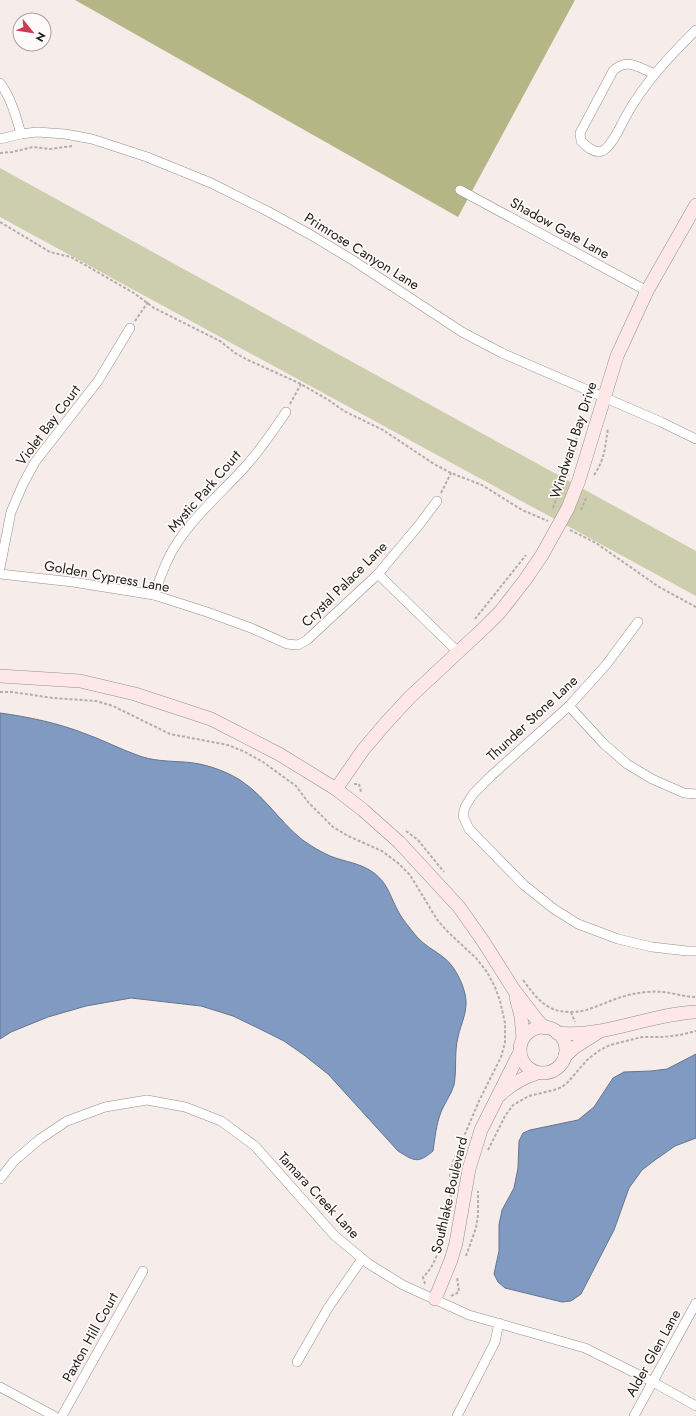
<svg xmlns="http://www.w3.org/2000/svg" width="696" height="1416" viewBox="0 0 696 1416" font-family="Jost,sans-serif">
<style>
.green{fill:#ccceae}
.forest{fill:#b4b686}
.water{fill:#819ac1;stroke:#657590}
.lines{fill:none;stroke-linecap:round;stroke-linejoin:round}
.street-casing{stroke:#978f8b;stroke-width:10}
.secondary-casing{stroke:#978f8b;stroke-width:14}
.path{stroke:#b5adaa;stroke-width:2;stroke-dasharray:3 2;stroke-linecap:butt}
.street{stroke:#fff;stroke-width:9}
.secondary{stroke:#fee7e7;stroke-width:13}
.labels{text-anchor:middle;stroke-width:3.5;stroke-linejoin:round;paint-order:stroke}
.street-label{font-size:14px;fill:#23201e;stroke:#fffbf9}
</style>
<rect width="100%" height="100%" fill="#f6ece9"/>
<path class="green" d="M0 168 696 551V596L0 217Z"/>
<path class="forest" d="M75 0H575L458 217Z"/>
<g class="water">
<path d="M0 713C29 717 58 723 86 734 103 740 120 749 137 755 152 761 168 761 184 762 203 763 224 770 240 780 268 798 285 831 313 847 318 850 324 853 330 856 345 862 361 863 374 873 387 883 389 893 396 907 401 918 409 927 417 937 424 945 434 950 443 957 454 965 462 981 465 994 469 1010 461 1023 458 1037 454 1053 457 1069 454 1085 451 1095 445 1102 441 1112 436 1125 435 1138 433 1151 418 1164 414 1161 398 1151L328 1074 304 1055 284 1041 260 1029 233 1016 201 1006 131 998 86 1006 48 1017 11 1032 0 1039Z"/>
<path d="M696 1054V1138L675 1146 655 1160 642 1170 629 1188 614 1230 581 1294 571 1301 562 1302 505 1288 498 1282 494 1274 499 1251V1225L502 1210 514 1188 518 1168 519 1141 523 1133 530 1130 578 1120 594 1107 613 1078 624 1072 651 1071 667 1069Z"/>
</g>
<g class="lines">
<defs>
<g id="street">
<path d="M655 74C639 68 627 57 613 71L580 133 581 141C586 146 594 154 602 151 611 148 621 125 626 116 644 83 670 56 696 30"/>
<path d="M0 83C11 98 16 116 21 134"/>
<path d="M0 139 21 134 37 132 65 134 92 139 147 157 211 183 269 212 311 235 354 261 462 332 502 353 661 422 696 439"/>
<path d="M460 190 647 291"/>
<path d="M0 568 11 512 23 484 35 462 98 381 130 328"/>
<path d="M0 574 73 582 154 595 207 612 251 628 287 644 298 645 307 640 378 574 419 525 437 501"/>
<path d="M378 574 458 652"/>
<path d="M154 595C160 579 165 562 174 548 192 518 220 494 244 468 260 451 273 431 286 412"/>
<path d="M638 622 606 665 569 706 491 776 473 794 465 807 463 816 469 829 524 885 554 909 578 924 618 939 652 947 687 951H696"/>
<path d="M569 706 604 744 627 764 652 779 684 793 696 794"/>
<path d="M0 1179 14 1161 40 1139 67 1121 105 1107 147 1100 185 1107 221 1121 255 1146 335 1236 369 1264 403 1285 469 1315 585 1348 653 1382 696 1406"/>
<path d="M297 1362 328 1308 362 1259"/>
<path d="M0 1387 54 1416"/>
<path d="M62 1416 143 1271"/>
<path d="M457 1416 495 1342 499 1323"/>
<path d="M634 1416 696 1303"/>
</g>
<g id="secondary">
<path d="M0 676 80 681 135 694 211 719 279 754 336 789 363 810 399 842 459 907 483 941 514 990 537 1020 545 1028"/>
<path d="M336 789 363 750 385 724 410 697 485 627 500 612 525 580 542 555 568 508 579 480 617 356 647 291 696 205"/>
<path d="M516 997 521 1016 523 1038"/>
<circle cx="543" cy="1050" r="23"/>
<path d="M557 1033C605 1038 649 1014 696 1012"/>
<path d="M565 1056 575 1047 597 1033"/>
<path d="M500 1095C511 1084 522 1078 537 1073"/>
<path d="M435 1299 451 1260 456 1243 469 1169 481 1130 520 1052"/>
</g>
</defs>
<use href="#street" class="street-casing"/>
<use href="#secondary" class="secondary-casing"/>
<g class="path">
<path d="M0 153 12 152 33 147 50 149 72 146"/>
<path d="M0 222 50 252 71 257 134 293 154 308 220 341 235 353 248 360 301 384 330 401 344 411 383 430 434 464 451 473 482 485 522 510 548 521"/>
<path d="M135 321 148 302"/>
<path d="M290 404 301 384"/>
<path d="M586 413V410L585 406 590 403"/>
<path d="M575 451 577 434 584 421"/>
<path d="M594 475C605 459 605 447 608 428"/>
<path d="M441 493 451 473"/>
<path d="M553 508 560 489 568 474"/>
<path d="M581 510 586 498"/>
<path d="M570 530 596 543 659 587 696 607"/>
<path d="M475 619 526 555"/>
<path d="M0 692H12L53 698 96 701 113 706 170 734 228 745 245 752 263 762 296 786 308 802 333 827 348 836 382 851 398 863 410 875 438 921 449 933 476 958 487 972 495 987 500 1001 505 1023V1043L501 1057 479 1101 453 1162 450 1175 451 1199"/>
<path d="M354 784H359L361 792"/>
<path d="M406 831 418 840 444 872"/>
<path d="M523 980C536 997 545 1011 568 1012 577 1012 585 1011 592 1008 606 1003 618 997 633 994 642 992 653 991 663 992 674 993 685 997 696 997"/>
<path d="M571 1012 575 1022"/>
<path d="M488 1150 505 1116 513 1105 529 1096 554 1090 562 1087 568 1082 588 1059 600 1050 610 1045 642 1037H663L680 1035 696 1031"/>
<path d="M466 1256 476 1228 478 1215V1191"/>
<path d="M425 1284 423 1277C436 1266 438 1248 445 1233"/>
<path d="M451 1296 459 1292 457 1277"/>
</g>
<use href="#street" class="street"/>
<use href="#secondary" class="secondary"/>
</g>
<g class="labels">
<g class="street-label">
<text transform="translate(560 228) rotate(29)" y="5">Shadow Gate Lane</text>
<text transform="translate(362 251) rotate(32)" y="5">Primrose Canyon Lane</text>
<text transform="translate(48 425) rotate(-53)" y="5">Violet Bay Court</text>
<text transform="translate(573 440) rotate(-72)" y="5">Windward Bay Drive</text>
<text transform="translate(204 491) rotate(-49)" y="5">Mystic Park Court</text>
<text transform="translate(107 576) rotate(10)" y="5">Golden Cypress Lane</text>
<text transform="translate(344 584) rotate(-45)" y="5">Crystal Palace Lane</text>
<text transform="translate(532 718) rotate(-43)" y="5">Thunder Stone Lane</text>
<text transform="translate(319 1195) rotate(47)" y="5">Tamara Creek Lane</text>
<text transform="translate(449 1195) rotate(-77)" y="5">Southlake Boulevard</text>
<text transform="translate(90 1337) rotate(-61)" y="5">Paxton Hill Court</text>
<text transform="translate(653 1353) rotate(-61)" y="5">Alder Glen Lane</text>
</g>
</g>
<g transform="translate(32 32) rotate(120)"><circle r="19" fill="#fffbf9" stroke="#a7a3a1"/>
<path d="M0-3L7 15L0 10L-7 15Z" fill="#cc3c54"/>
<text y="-6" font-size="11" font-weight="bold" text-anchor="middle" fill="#23201e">N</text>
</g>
</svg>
